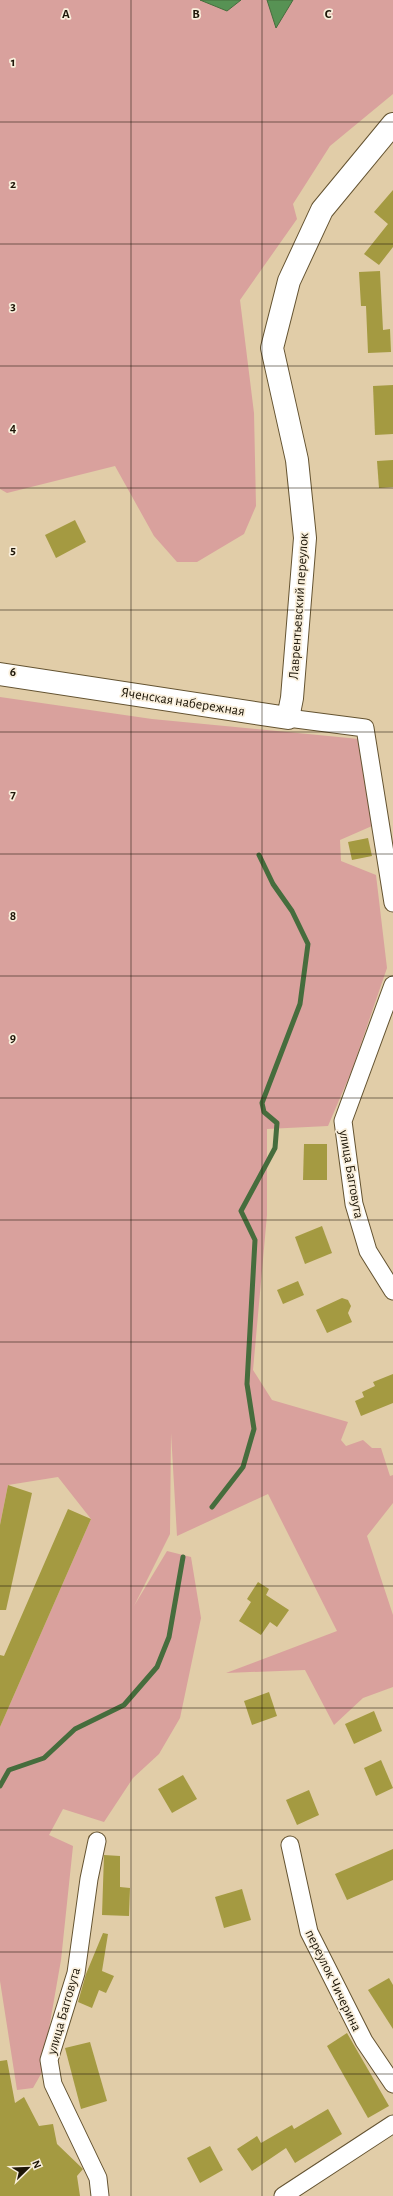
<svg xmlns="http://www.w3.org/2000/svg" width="393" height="2196" viewBox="0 0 393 2196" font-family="'Alegreya Sans',sans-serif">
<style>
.green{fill:#d9a19d}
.water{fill:#579254;stroke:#466d3d}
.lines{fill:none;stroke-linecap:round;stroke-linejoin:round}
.stream{stroke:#466d3d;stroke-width:5}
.building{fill:#a49a41}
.street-casing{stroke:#645331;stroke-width:19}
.secondary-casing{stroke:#645331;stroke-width:24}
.street{stroke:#fff;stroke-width:17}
.secondary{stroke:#fff;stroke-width:22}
.grid{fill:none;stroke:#1d1608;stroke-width:1;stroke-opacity:0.55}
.labels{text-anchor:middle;stroke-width:3.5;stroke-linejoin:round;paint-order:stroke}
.street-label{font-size:14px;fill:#1d1608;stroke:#f9efdc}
.grid-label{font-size:13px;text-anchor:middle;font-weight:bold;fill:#1d1608;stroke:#f9efdc;stroke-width:3.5;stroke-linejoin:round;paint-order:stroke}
</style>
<rect width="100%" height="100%" fill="#e1cda8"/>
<g class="green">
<path d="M0 0H200L227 11 241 0H267L276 27 293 0H393V94L330 146 293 204 297 219 240 300 254 413 256 506 244 534 197 562H177L154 536 115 466 7 493 0 489Z"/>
<path d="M0 697 152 719 359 739 372 826 340 840 341 861 376 875 387 968 352 1070 328 1126 267 1129V1215L253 1370 272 1400 348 1422 341 1440 346 1446 363 1440 372 1448H381L390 1476 393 1475V1503L367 1536 393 1615V1687L363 1698 334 1725 305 1670 226 1673 337 1631 268 1494 177 1536 171 1433 170 1534 134 1606 167 1551 191 1557 201 1618 180 1718 159 1754 133 1778 104 1822 63 1809 49 1835 73 1846 61 1960 41 2074 33 2088 17 2090 0 1981V1727L91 1519 58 1477 8 1485 0 1525Z"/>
</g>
<g class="water">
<path d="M200 0H241L227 11Z"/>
<path d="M267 0H293L276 28Z"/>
</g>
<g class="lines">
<g class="stream">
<path d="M212 1507 243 1467 254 1429 247 1384 255 1240 241 1211 275 1148 277 1123 264 1112 262 1103 300 1004 308 944 292 911 273 884 259 855"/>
<path d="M0 1786 9 1770 44 1758 75 1729 124 1705 157 1667 169 1637 183 1557"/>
</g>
</g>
<g class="building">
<path d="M393 190V247L379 265 364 254 388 224 374 212Z"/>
<path d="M380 271 383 330 390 329 391 352 368 353 366 306H361L359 272Z"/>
<path d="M393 385V434L375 435 373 386Z"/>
<path d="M393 460V487L379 488 377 461Z"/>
<path d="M75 520 86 542 56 558 45 535Z"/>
<path d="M368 838 372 856 352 860 348 842Z"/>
<path d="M304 1144H327V1180H303Z"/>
<path d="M322 1226 332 1253 305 1264 295 1237Z"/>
<path d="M298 1281 304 1295 283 1304 277 1290Z"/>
<path d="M342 1298 348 1300 351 1306 348 1313 352 1322 327 1333 316 1310Z"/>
<path d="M393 1374V1403L361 1416 355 1401 364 1397 362 1392 375 1386 373 1382Z"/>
<path d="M8 1485 32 1493 6 1610H0V1525Z"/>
<path d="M68 1509 91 1519 0 1727V1655L4 1656Z"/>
<path d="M258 1582 269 1589 266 1595 289 1610 277 1627 270 1622 261 1635 239 1621 251 1602 247 1599Z"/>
<path d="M269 1692 277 1716 252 1725 244 1701Z"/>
<path d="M374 1711 382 1731 354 1744 345 1724Z"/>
<path d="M381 1760 393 1788 376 1796 364 1768Z"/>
<path d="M183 1775 197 1799 172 1813 158 1789Z"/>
<path d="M309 1790 319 1815 297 1825 286 1800Z"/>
<path d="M393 1849V1880L347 1900 335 1874Z"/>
<path d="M104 1855 120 1856V1887L130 1888 129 1916 102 1915Z"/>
<path d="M242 1889 251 1920 224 1928 215 1897Z"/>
<path d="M103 1933 108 1934 102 1971 114 1976 106 1993 99 1990 92 2008 78 2002 86 1974Z"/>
<path d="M389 1978 393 1985V2029L368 1990Z"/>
<path d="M347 2033 389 2106 368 2118 327 2046Z"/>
<path d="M90 2042 107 2101 81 2109 65 2048Z"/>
<path d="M7 2060 15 2103 24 2097 39 2126 53 2124 57 2144 83 2169 77 2176 80 2196H0V2061Z"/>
<path d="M328 2109 342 2134 295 2163 286 2148 252 2171 237 2149 257 2136 261 2143 292 2125 294 2129Z"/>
<path d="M210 2146 223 2170 200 2183 187 2158Z"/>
</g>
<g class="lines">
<defs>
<g id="street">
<path d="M288 718 365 728 393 903"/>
<path d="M393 985 343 1121 354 1204 368 1251 393 1291"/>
<path d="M97 1841 89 1879 76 1973 49 2060 53 2084 98 2178 100 2196"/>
<path d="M290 1845 309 1932 364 2041 393 2084"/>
<path d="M283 2196 393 2124"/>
</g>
<path id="secondary" d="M0 674 288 718 292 698 305 538 297 460 272 348 289 281 322 210 393 124"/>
</defs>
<use href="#street" class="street-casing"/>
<use href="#secondary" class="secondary-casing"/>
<use href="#street" class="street"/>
<use href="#secondary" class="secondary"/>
</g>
<path class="grid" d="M131 0V2196M262 0V2196M0 122H393M0 244H393M0 366H393M0 488H393M0 610H393M0 732H393M0 854H393M0 976H393M0 1098H393M0 1220H393M0 1342H393M0 1464H393M0 1586H393M0 1708H393M0 1830H393M0 1952H393M0 2074H393"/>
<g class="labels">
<g class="street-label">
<text transform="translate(298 606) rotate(-86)" y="5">Лаврентьевский переулок</text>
<text transform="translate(183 701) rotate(9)" y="5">Яченская набережная</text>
<text transform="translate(352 1174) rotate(80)" y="5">улица Багговута</text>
<text transform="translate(334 1980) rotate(64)" y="5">переулок Чичерина</text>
<text transform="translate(63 2011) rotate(-74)" y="5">улица Багговута</text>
</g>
</g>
<g class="grid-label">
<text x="66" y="18">A</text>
<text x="196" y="18">B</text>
<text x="328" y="18">C</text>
<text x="13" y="66">1</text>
<text x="13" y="188">2</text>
<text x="13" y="310">3</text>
<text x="13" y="432">4</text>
<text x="13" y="554">5</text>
<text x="13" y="676">6</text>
<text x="13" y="798">7</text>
<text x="13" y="920">8</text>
<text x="13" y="1042">9</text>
</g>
<g transform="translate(28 2168) rotate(67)" stroke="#f9efdc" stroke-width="3" paint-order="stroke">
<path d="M0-3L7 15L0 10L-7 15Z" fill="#1d1608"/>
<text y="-6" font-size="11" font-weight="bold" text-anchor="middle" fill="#1d1608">N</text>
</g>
</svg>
